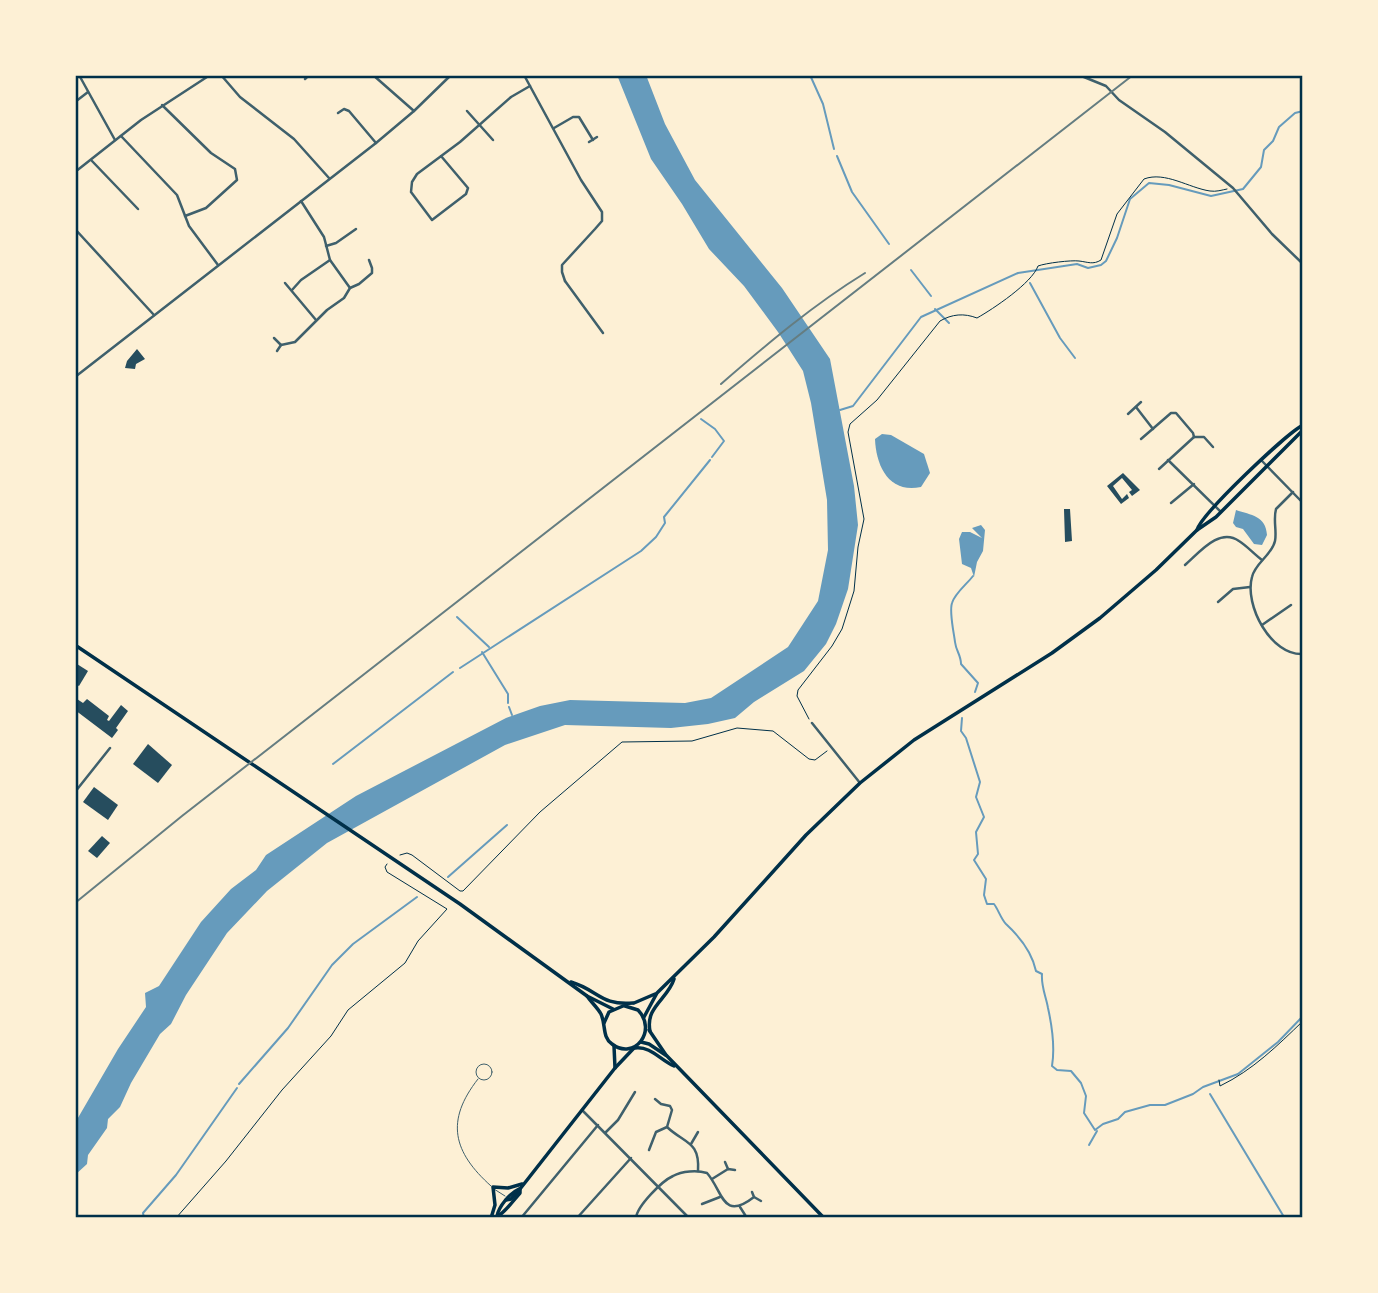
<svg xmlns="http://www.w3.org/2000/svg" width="1378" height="1293" viewBox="0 0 1378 1293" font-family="'Noto Serif',serif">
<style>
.water{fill:#669bbc}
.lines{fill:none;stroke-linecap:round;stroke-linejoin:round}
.stream{stroke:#669bbc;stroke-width:2}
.building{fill:#264d5e}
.path{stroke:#003049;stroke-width:1}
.service{stroke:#3f606c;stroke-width:1}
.minor{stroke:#3f606c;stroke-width:2.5}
.tertiary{stroke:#3f606c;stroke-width:2.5}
.primary{stroke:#003049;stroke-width:3.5}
.trunk{stroke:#003049;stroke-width:3.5}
.rail{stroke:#657d81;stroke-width:2}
.neatline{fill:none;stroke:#003049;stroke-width:2.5}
</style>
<rect width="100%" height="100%" fill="#fdf0d5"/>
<g class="water">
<path d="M617 75H646L665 124 695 180 782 288 830 359 854 486 858 525 848 589 836 624 826 644 804 671 754 702 735 718 708 724 671 728 565 725 505 745 327 843 267 891 227 933 186 995 171 1024 160 1034 131 1083 120 1107 108 1119 107 1128 88 1155 87 1164 75 1175V1123L118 1049 146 1007 145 993 159 986 201 922 231 889 256 870 266 855 356 796 506 718 540 706 570 700 685 703 711 698 788 647 818 601 828 550 827 500 811 403 803 371 778 332 744 286 709 249 682 204 651 159Z"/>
<path d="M882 434 891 435 924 454 930 473 921 487C889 494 876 466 875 439Z"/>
<path d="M1236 510C1251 515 1266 516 1267 535L1262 545 1254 544 1243 529 1236 527 1233 523Z"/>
<path d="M981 525 985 530 983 551 977 562 974 577 971 568 962 564 959 539 962 532H970L982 538 972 528Z"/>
</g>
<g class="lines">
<g class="stream">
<path d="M810 75 823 104 834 149"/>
<path d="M837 156 852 192 889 244"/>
<path d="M911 270 931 296"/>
<path d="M1030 283 1060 338 1075 358"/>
<path d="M935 309 949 323"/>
<path d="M840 410 853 406 921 317 1018 273 1077 264 1088 268 1101 265 1106 261 1117 238 1130 199 1149 183 1169 185 1211 196 1243 189 1261 167 1264 150 1273 141 1279 127 1295 113 1303 111"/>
<path d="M701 419 715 429 724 441 712 457"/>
<path d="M973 576C967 584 955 593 952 603 949 612 954 633 955 642 956 651 961 655 961 664L978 683 975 692"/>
<path d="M457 617 489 647"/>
<path d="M482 652 508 694V703"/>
<path d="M460 668 641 551 656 537 665 523 664 517 710 460"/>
<path d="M509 707 512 715"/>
<path d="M962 718 961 731 966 738 980 782 976 797 984 817 976 832 978 854 974 860 986 879 984 895 987 904H994C998 909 1001 919 1006 924 1019 936 1032 952 1036 971L1042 974C1041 987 1046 996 1048 1008 1052 1026 1055 1048 1052 1066L1057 1070 1071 1071 1081 1083 1086 1096 1084 1113 1095 1130 1103 1124 1118 1119 1125 1112 1150 1105H1165L1193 1094 1203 1087 1238 1074 1278 1042 1303 1016"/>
<path d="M333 764 453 672"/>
<path d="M448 877 507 825"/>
<path d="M239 1084 288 1028 332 965 353 944 417 897"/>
<path d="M1210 1094 1284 1217"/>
<path d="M1089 1145 1097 1131"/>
<path d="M144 1218 143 1213 176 1175 237 1088"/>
</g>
</g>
<g class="building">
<path d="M137 349 145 359 136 364 135 369 125 368 127 361Z"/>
<path d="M1123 473 1140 490 1132 496 1129 492 1132 490 1122 478 1113 486 1122 499 1127 494 1129 498 1121 504 1107 486Z"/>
<path d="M1064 509H1070L1072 541 1065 542Z"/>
<path d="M77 664 88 671 79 686 75 684Z"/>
<path d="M77 699 83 703 87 699 109 716 107 720 109 721 121 705 128 711 116 728 118 730 112 738 75 710Z"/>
<path d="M148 744 172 765 158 783 133 764Z"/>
<path d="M94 787 118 805 108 820 83 802Z"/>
<path d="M102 836 110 843 97 858 88 851Z"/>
</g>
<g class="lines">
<g class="path">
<path d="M809 719 797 696 798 690 832 646 842 629 854 591 858 547 864 519 848 432 850 424 877 400 940 321C952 314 964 313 977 318 993 309 1032 283 1038 266 1046 263 1071 260 1079 261 1088 262 1093 265 1101 260L1117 214 1144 179C1165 171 1189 188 1210 191 1216 192 1222 190 1227 189"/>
<path d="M400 855 407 853 412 855 460 891H463L540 812 622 742 692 741 737 728 773 731 809 759 815 760 827 751"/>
<path d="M1219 1080 1220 1086C1253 1070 1277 1046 1303 1021"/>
<path d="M176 1218 226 1161 282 1090 331 1036 348 1010 405 963 418 941 447 909 387 872 385 867 387 864"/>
</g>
<g class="service">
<circle cx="484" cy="1072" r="8"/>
<path d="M478 1079C445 1121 453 1152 491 1186"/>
<path d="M494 1189 505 1196"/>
</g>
<g class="minor">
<path d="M79 75 115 140"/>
<path d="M221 75 240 97 294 139 329 178"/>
<path d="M373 75 414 111"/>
<path d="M1079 75 1106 86 1119 100 1165 132 1233 188 1272 234 1303 264"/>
<path d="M305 79 309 75"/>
<path d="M75 102 88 92"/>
<path d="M162 105 211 153 235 169 237 180 206 208 185 216"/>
<path d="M467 111 493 140"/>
<path d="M338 113 344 109 349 111 376 143"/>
<path d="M554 128 573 117H579L593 140"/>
<path d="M121 136 177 195 189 226 218 265"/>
<path d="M589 142 597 137"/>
<path d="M441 156 468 188 466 194 432 220 411 192 412 182 417 174 460 142 511 97 530 86"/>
<path d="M92 161 138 209"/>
<path d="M75 172 141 120 210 75"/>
<path d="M301 201 324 237 330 260 350 288"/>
<path d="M326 246 336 243 356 229"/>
<path d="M565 281 603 333"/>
<path d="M285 283 316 320"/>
<path d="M292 290 301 280 330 260"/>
<path d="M274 338 281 345 295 342 327 310 344 298 350 288 359 284 372 273V268L369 260"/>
<path d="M277 351 281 345"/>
<path d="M1136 407 1153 429"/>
<path d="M1128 414 1141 402"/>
<path d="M1194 437H1204L1213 447"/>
<path d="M1141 439 1171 413H1176L1193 433 1194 437"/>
<path d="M1168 460 1221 512"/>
<path d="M1262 461 1303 503"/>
<path d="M1159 469 1194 437"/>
<path d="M1293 492 1276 509C1273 520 1277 531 1275 541 1272 555 1255 563 1252 577 1244 605 1271 656 1303 654"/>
<path d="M1171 503 1194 484"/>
<path d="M1185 565C1199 553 1219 527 1239 541 1247 546 1254 554 1262 560"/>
<path d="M1218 602 1233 589 1250 587"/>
<path d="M1262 625 1291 605"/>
<path d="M812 723 860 783"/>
<path d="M75 792 110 748"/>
<path d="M582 1110 689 1218"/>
<path d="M667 1127C685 1144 700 1141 698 1171"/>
<path d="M606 1132 618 1120 635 1092"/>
<path d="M691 1144 698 1132"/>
<path d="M649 1150 656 1132 667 1127 672 1110 670 1106 661 1104 655 1099"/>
<path d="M725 1162 728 1169"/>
<path d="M712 1179 728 1169 735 1170"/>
<path d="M754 1197 761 1201"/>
<path d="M702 1204 720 1197"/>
<path d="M740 1207 747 1218"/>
<path d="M521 1218 598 1125"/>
<path d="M577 1218 631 1158"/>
<path d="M636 1218C637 1206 662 1181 673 1176 682 1171 697 1170 707 1173 723 1191 722 1222 754 1197L752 1192"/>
</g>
<g class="tertiary">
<path d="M524 75 581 180 602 212V221L595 229 562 265V272L565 281"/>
<path d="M75 229 154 315"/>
<path d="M75 377 376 143 414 111 451 75"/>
</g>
<g class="primary">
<path d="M614 1046 615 1068"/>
<path d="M506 1200 511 1199 520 1189"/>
<path d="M497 1216C499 1206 510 1193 519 1189"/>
<path d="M491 1218 495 1205 493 1187 508 1188 522 1184"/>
<path d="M495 1218C505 1213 512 1202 520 1193V1189L615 1068 634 1048"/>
</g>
<g class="trunk">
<path d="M1197 530C1202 513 1286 434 1303 425"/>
<path d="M75 645 460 904 587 996 613 1009"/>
<path d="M571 982C598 990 601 1006 633 1003"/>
<path d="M587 996C591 1002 597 1007 601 1014 606 1025 602 1037 612 1044 634 1061 658 1031 638 1010L625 1006"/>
<path d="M634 1003 655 994"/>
<path d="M644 1017 657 993 714 937 806 835 860 783 914 740 1052 653 1100 618 1156 570 1197 530 1216 517 1303 430"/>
<path d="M604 1023 609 1012 623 1006"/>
<path d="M649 1030 666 1055"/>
<path d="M650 1031C645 1007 668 999 674 979"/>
<path d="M641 1042 649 1044 667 1056 824 1218"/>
<path d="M635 1048C651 1046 660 1060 674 1066"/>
</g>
<g class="rail">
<path d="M721 384C767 344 813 305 865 273"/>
<path d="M75 903 182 816 1133 75"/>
</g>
</g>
<rect width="1378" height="1293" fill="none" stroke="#fdf0d5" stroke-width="154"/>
<rect x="77" y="77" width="1224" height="1139" class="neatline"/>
</svg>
